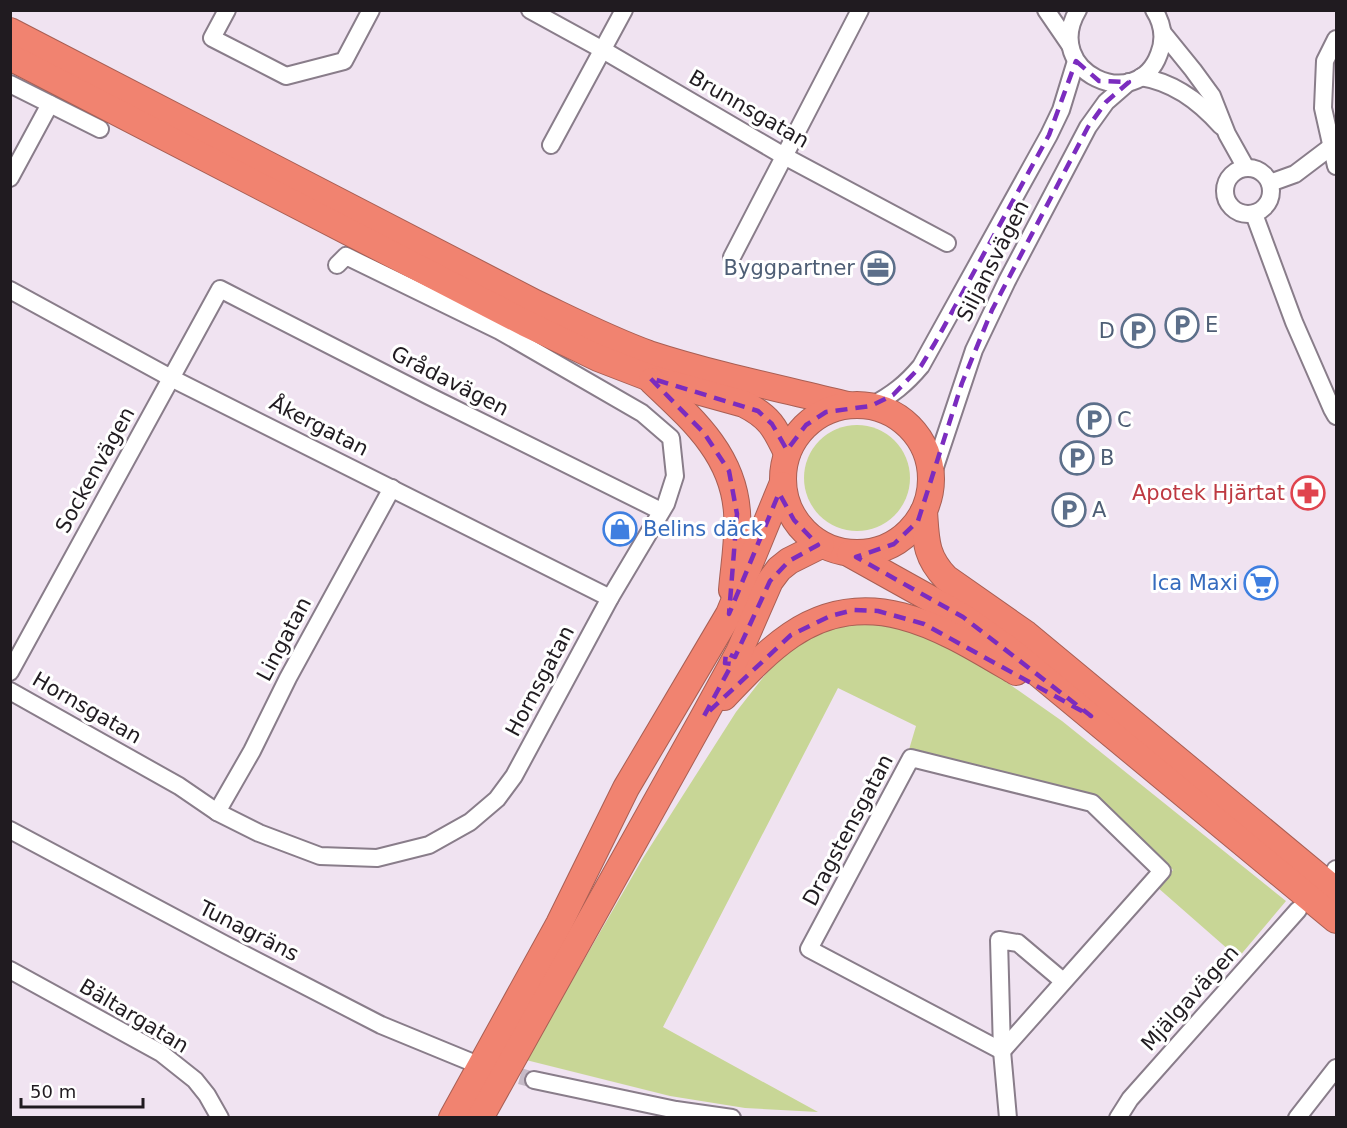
<svg xmlns="http://www.w3.org/2000/svg" width="1347" height="1128" viewBox="0 0 1347 1128" font-family="'DejaVu Sans',sans-serif">
<style>
.green{fill:#c8d696}
.lines{fill:none;stroke-linecap:round;stroke-linejoin:round}
.minor-tunnel{stroke:#c6bbc7;stroke-width:16;stroke-dasharray:16 8;stroke-linecap:butt}
.minor-casing{stroke:#897d8a;stroke-width:20}
.highway-casing{stroke:#a85f54;stroke-width:28}
.minor{stroke:#fff;stroke-width:16}
.highway{stroke:#f18370;stroke-width:26}
.marked{fill:none;stroke:#7b2cbf;stroke-width:4.5;stroke-dasharray:12 8;stroke-linejoin:round}
.labels{text-anchor:middle;stroke-width:6;stroke-linejoin:round;paint-order:stroke}
.street-label{font-size:21px;fill:#201b20;stroke:#fff}
.service-label{font-size:21px;fill:#4e5e75;stroke:#fff;text-anchor:start}
.health-label{font-size:21px;fill:#be3a42;stroke:#fff;text-anchor:end}
.shop-label{font-size:21px;fill:#366cbe;stroke:#fff;text-anchor:start}
</style>
<rect width="100%" height="100%" fill="#f0e3f1"/>
<g class="green">
<circle cx="857" cy="478" r="53"/>
<path d="M872 620 906 628 942 644 982 665 1062 721 1286 901 1238 958 1157 887 1173 870 1095 799 908 753 916 726 838 688 663 1027 818 1112 745 1108 670 1096 526 1060 643 858 736 712 765 675 794 646 830 625Z"/>
</g>
<g class="lines">
<path class="minor-tunnel" d="M497 1070 534 1080"/>
<defs>
<g id="minor">
<path d="M227 10 212 38 286 76 344 61 371 10"/>
<path d="M530 10 603 50 784 156 947 243"/>
<path d="M1046 10 1070 45"/>
<path d="M1078 10C1041 72 1137 115 1159 54 1165 39 1163 24 1154 10"/>
<path d="M1163 33 1193 70 1212 96 1227 134 1246 168"/>
<path d="M1336 39 1325 61 1323 108 1336 166"/>
<path d="M1141 77C1173 82 1200 102 1221 126"/>
<path d="M10 84 100 129"/>
<path d="M551 145 624 10"/>
<circle cx="1248" cy="191" r="23"/>
<path d="M10 178 50 104"/>
<path d="M1270 183 1295 174 1332 146"/>
<path d="M1254 214 1294 322 1332 409 1336 416"/>
<path d="M732 257 860 10"/>
<path d="M10 290 171 378 610 598"/>
<path d="M871 406C892 395 906 384 921 366L1049 135 1061 110 1076 61"/>
<path d="M931 479 974 350 1007 281 1088 127 1106 102 1129 82"/>
<path d="M10 672 220 289 429 396 661 511"/>
<path d="M10 691 179 786 217 812 259 833 320 856 377 858 429 845 470 822 497 799 514 776 610 598 666 504 675 476 671 438 642 413 500 331 346 256 337 265"/>
<path d="M911 758 1092 803 1162 871 1002 1051 809 949Z"/>
<path d="M217 812 252 751 288 678 392 488"/>
<path d="M10 830 226 945 381 1025 471 1062"/>
<path d="M1335 870 1336 869"/>
<path d="M10 970 161 1053 195 1080 207 1095 220 1118"/>
<path d="M534 1080 676 1110 732 1118"/>
<path d="M1008 1118 1002 1051 999 940 1018 943 1063 981"/>
<path d="M1118 1118 1130 1099 1298 910"/>
<path d="M1297 1118 1336 1068"/>
</g>
<g id="highway">
<path d="M10 31 535 303C573 321 610 340 649 354 714 375 782 389 848 405"/>
<path d="M10 57 525 323 598 358 650 378 744 404C770 417 775 428 787 453"/>
<path d="M652 381C692 419 733 454 737 512 739 538 734 565 732 590"/>
<circle cx="857" cy="479" r="74"/>
<path d="M924 511C926 540 925 556 946 578L1026 634 1336 891"/>
<path d="M850 554 963 617 1011 651 1336 920"/>
<path d="M724 697C745 675 766 652 791 635 871 581 945 630 1016 672"/>
<path d="M452 1118 559 924 626 788 729 614 782 485"/>
<path d="M480 1118 704 716 739 652 770 581 779 569 789 561 821 545"/>
</g>
</defs>
<use href="#minor" class="minor-casing"/>
<use href="#highway" class="highway-casing"/>
<use href="#minor" class="minor"/>
<use href="#highway" class="highway"/>
</g>
<path class="marked" d="M1076 61 1099 81 1129 82 1106 102 1088 127 992 310 962 383 918 521 894 544 856 557 963 617 1091 716 924 624 878 611 854 610 830 616 791 635 704 716 732 664 725 663 726 653 735 657 770 581 789 561 818 545 794 520 779 493 729 614 737 514 729 471 704 433 650 378 758 411 772 424 787 450 806 425 826 412 871 406 893 395 921 366 935 343 1049 135Z"/>
<defs>
<symbol id="office-ring" viewBox="-11 -11 22 22"><circle r="9.5" fill="#fff" stroke="#5c6f8a" stroke-width="1.5"/><path d="M-6-3h4V-5.5h4V-3h4V5H-6ZM-1-4.5V-3h2v-1.5ZM-6 0V1H6V0Z" fill="#5c6f8a"/></symbol>
<symbol id="parking-ring" viewBox="-11 -11 22 22"><circle r="9.5" fill="#fff" stroke="#5c6f8a" stroke-width="1.5"/><path d="M-3.5-5.5H1a3.5 3.5 0 0 1 0 7H-1V5.5H-3.5ZM-1-3.4V-.6H.8a1.4 1.4 0 0 0 0-2.8Z" fill="#5c6f8a"/></symbol>
<symbol id="pharmacy-ring" viewBox="-11 -11 22 22"><circle r="9.5" fill="#fff" stroke="#e0444e" stroke-width="1.5"/><path d="M-2-6h4v4h4v4h-4v4h-4v-4h-4v-4h4Z" fill="#e0444e"/></symbol>
<symbol id="shop-ring" viewBox="-11 -11 22 22"><circle r="9.5" fill="#fff" stroke="#3f7fe0" stroke-width="1.5"/><path d="M-5-2.5h2.3a2.7 3.5 0 0 1 5.4 0H5L5.5 6h-11ZM-1.5-2.5h3a1.5 2.3 0 0 0-3 0Z" fill="#3f7fe0"/></symbol>
<symbol id="supermarket-ring" viewBox="-11 -11 22 22"><circle r="9.5" fill="#fff" stroke="#3f7fe0" stroke-width="1.5"/><path d="M-6-5.5h2.5l.6 2H6L4.5 2H-2.5L-4.4-4H-6ZM-1.5 3.2a1.3 1.3 0 1 0 .1 0ZM3 3.2a1.3 1.3 0 1 0 .1 0Z" fill="#3f7fe0"/></symbol>
</defs>
<g fill-rule="evenodd">
<use href="#office-ring" x="859" y="249" width="38" height="38"/>
<use href="#parking-ring" x="1163" y="306" width="38" height="38"/>
<use href="#parking-ring" x="1119" y="312" width="38" height="38"/>
<use href="#parking-ring" x="1075" y="401" width="38" height="38"/>
<use href="#parking-ring" x="1058" y="439" width="38" height="38"/>
<use href="#pharmacy-ring" x="1289" y="474" width="38" height="38"/>
<use href="#parking-ring" x="1050" y="491" width="38" height="38"/>
<use href="#shop-ring" x="601" y="510" width="38" height="38"/>
<use href="#supermarket-ring" x="1242" y="564" width="38" height="38"/>
</g>
<g class="labels">
<g class="street-label">
<text transform="translate(749 109) rotate(30)" y="7">Brunnsgatan</text>
<text transform="translate(993 261) rotate(-63)" y="7">Siljansvägen</text>
<text transform="translate(450 381) rotate(27)" y="7">Grådavägen</text>
<text transform="translate(319 426) rotate(27)" y="7">Åkergatan</text>
<text transform="translate(95 470) rotate(-61)" y="7">Sockenvägen</text>
<text transform="translate(284 639) rotate(-62)" y="7">Lingatan</text>
<text transform="translate(540 681) rotate(-62)" y="7">Hornsgatan</text>
<text transform="translate(87 708) rotate(30)" y="7">Hornsgatan</text>
<text transform="translate(848 830) rotate(-62)" y="7">Dragstensgatan</text>
<text transform="translate(249 931) rotate(27)" y="7">Tunagräns</text>
<text transform="translate(1190 998) rotate(-48)" y="7">Mjälgavägen</text>
<text transform="translate(134 1016) rotate(31)" y="7">Bältargatan</text>
</g>
<g class="service-label">
<text x="855" y="275" text-anchor="end">Byggpartner</text>
<text x="1205" y="332">E</text>
<text x="1115" y="338" text-anchor="end">D</text>
<text x="1117" y="427">C</text>
<text x="1100" y="465">B</text>
<text x="1092" y="517">A</text>
</g>
<g class="health-label">
<text x="1285" y="500">Apotek Hjärtat</text>
</g>
<g class="shop-label">
<text x="643" y="536">Belins däck</text>
<text x="1238" y="590" text-anchor="end">Ica Maxi</text>
</g>
</g>
<rect width="1347" height="1128" fill="none" stroke="#201b20" stroke-width="24"/>
<path d="M21 1098v9h122v-9" fill="none" stroke="#201b20" stroke-width="3"/>
<text x="30" y="1098" font-size="18" fill="#201b20" stroke="#ffffff" stroke-width="4.5" paint-order="stroke">50 m</text>
</svg>
